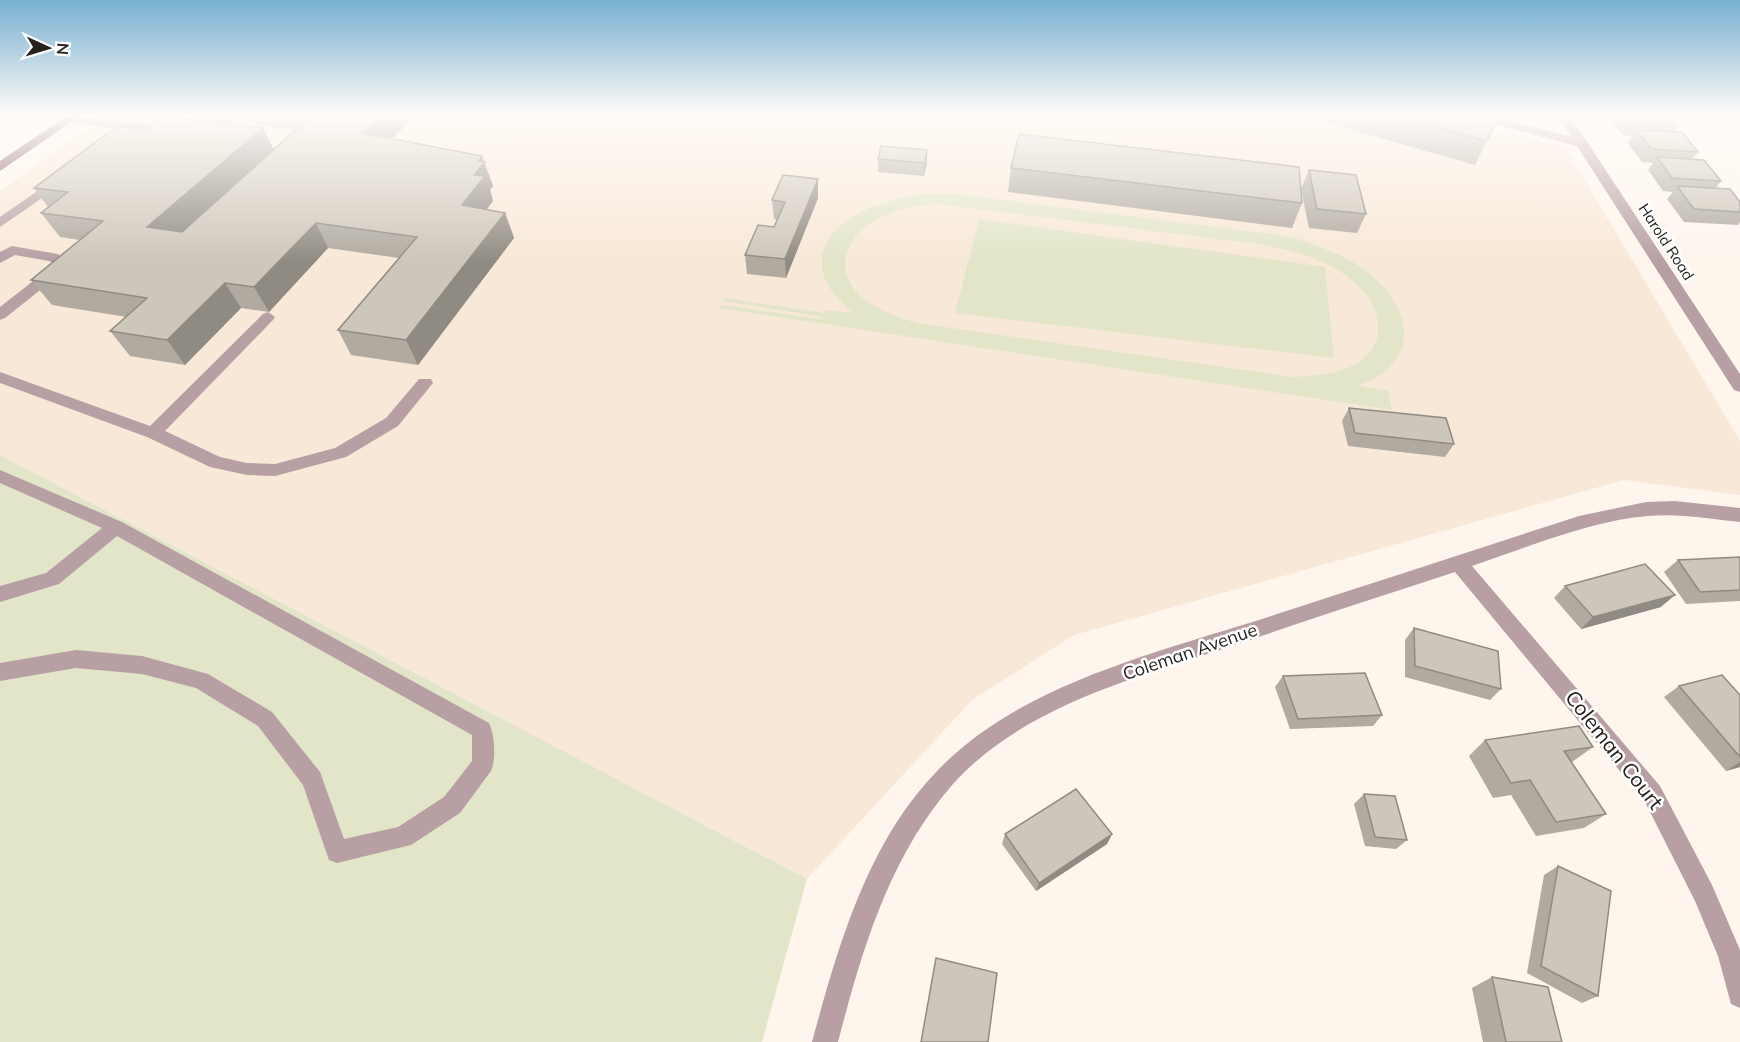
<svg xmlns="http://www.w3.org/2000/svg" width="1740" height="1042" viewBox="0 0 1740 1042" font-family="Mulish,sans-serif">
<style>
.built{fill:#f8e8d7}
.green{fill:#e2e5c8;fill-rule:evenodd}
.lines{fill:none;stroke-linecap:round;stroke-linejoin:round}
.minor{fill:#b79fa4;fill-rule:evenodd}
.major{fill:#7f5761;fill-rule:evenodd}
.wall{fill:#b0aaa0}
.shaded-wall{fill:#908b82}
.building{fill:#cdc6ba;stroke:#908b82;stroke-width:1.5}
.labels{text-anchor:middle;stroke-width:5;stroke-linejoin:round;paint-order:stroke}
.far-street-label{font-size:15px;fill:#26221e;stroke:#fff}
.street-label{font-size:18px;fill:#26221e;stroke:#fff}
.near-street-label{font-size:21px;fill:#26221e;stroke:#fff}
</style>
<rect width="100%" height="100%" fill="#fef6ed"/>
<path class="built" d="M105 116H1445L1565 147 1740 441V495L1624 480 1074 635 972 700 807 879 0 455V191Z"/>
<g class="green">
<path d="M923 194H956L1287 236C1328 248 1375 265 1396 305 1400 313 1404 322 1404 331 1404 345 1400 357 1389 368 1381 376 1368 381 1358 386L1388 391 1392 410 719 308 721 305 821 319 823 317 723 301 724 298 824 313 826 310 852 313C841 301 827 290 823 272 813 220 885 199 923 194ZM937 204 1258 244C1292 250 1325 258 1352 280 1384 305 1391 351 1348 368 1330 375 1311 376 1293 377L923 324C890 317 832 294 848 250 853 238 863 226 875 220 895 209 916 206 937 204Z"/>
<path d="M979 219 1325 267 1334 358 955 313Z"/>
<path d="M0 455 807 879 762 1042H0Z"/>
</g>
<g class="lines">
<g class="minor">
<path d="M66 116 171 127 177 131 171 135 70 123 64 119Z"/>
<path d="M224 116H238L220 129 199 135 193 131Z"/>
<path d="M1472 116H1491L1571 137 1558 116H1570L1740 374V392L1734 390 1577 146 1474 119Z"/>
<path d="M59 176 64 177 65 180 64 183 0 227V217Z"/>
<path d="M12 246 58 254 67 262 63 272 5 318 0 320V307L51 267 53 263 49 261 15 255 0 263V252Z"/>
<path d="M268 312 275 317 273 320 165 431 220 457 247 463 275 464 335 448 386 418 419 379H431L433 383 398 426 346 457 275 476 247 475 210 467 147 437 0 383V372L150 426 263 314Z"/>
<path d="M0 470 122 522 489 723C495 736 496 759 491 771L460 813 411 845 337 863 329 860 303 785 258 726 196 688 142 674 76 668 0 681V663L76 650 142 656 208 674 272 712 320 772 344 839 398 827 444 797 472 761V735L117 536 59 584 0 602V586L46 573 102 528 0 483Z"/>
<path d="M1675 501 1740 508V522C1710 519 1679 513 1648 516 1593 520 1525 548 1472 566L1660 786 1712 885 1740 950V1008L1731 1004 1718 956 1695 901 1644 800 1455 572C1381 596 1308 620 1235 645 1139 677 1024 705 953 784 889 857 862 950 838 1042H812C838 946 868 840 940 768 1024 682 1163 651 1274 615 1376 582 1477 549 1579 516L1646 502Z"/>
</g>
<path class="major" d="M67 116H80L0 171V161Z"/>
</g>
<g class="wall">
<path d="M247 116H416L391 139 484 162 493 186 490 190 493 201 487 209 505 213 514 238 418 365 351 355 338 330 399 258 328 248 269 312 241 308 185 365 130 356 110 331 127 317 52 305 31 280 80 240 60 237 41 213 48 207 34 188 274 149 296 130 251 124Z"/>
<path d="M1303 116H1499L1487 141 1475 165Z"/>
<path d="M1610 116H1669L1677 125 1672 132 1698 152 1692 159 1721 181 1715 189 1740 202V222L1738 225 1684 222 1667 199 1673 192 1663 191 1648 170 1653 163 1642 162 1628 143 1632 136 1623 135 1609 117Z"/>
<path d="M927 150V163L924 176 878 172V159Z"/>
<path d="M1011 168 1302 203 1292 228 1008 192Z"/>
<path d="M1309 170 1366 214 1357 233 1309 228 1301 189Z"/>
<path d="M818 179V198L786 278 747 274 745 255 774 227 777 220 774 219 772 200Z"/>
<path d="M1349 408 1454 444 1445 457 1348 446 1342 421Z"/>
<path d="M1740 557V601L1686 604 1664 572 1678 560Z"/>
<path d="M1565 586 1661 607 1581 629 1554 598Z"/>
<path d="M1414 628 1501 689 1490 700 1405 677V640Z"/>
<path d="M1283 676 1382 715 1373 726 1290 729 1275 687Z"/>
<path d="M1679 686 1740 695V767L1726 771 1664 697Z"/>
<path d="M1485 740 1593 747 1572 762 1606 814 1584 828 1536 836 1511 795 1493 798 1469 756Z"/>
<path d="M1364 794 1407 840 1396 849 1365 846 1354 804Z"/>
<path d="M1005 834H1112L1107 844 1036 891 1002 844Z"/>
<path d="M1558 866 1598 996 1582 1003 1527 973 1544 875Z"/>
<path d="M1492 977 1562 1042H1483L1472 988Z"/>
</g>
<g class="shaded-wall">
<path d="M381 116H416L372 157 362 133Z"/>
<path d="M263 128 275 152 164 252 147 227Z"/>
<path d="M927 150V163L924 176 925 163Z"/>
<path d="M482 156 493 186 490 190 493 201 471 229 462 205 479 161Z"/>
<path d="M818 179V198L786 278 785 259Z"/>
<path d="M505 213 514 238 418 365 406 340Z"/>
<path d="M316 223 328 248 269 312 254 287Z"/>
<path d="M225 283 241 308 185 365 167 340Z"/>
<path d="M1675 595 1661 607 1581 629 1593 617Z"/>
<path d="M1740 762V767L1726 771Z"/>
<path d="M1112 834 1107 844 1036 891 1039 883Z"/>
</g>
<g class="building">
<path d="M163 116 263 128 147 227 182 232 311 116H381L362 133 482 156 479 161 485 162 474 175 485 176 462 205 505 213 406 340 338 330 417 237 316 223 254 287 225 283 167 340 110 331 147 298 31 280 103 221 41 213 68 192 34 188 117 126 145 129Z"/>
<path d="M1396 116H1499L1487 141Z"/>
<path d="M1626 116H1669L1677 125 1631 123Z"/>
<path d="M1636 130 1682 132 1698 152 1651 149Z"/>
<path d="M1019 134 1299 167 1302 203 1011 168Z"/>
<path d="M881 146 927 150 925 163 878 159Z"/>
<path d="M1657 157 1704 160 1721 181 1672 178Z"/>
<path d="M1309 170 1356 175 1366 214 1317 209Z"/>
<path d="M783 175 818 179 785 259 745 255 758 225 774 227 785 202 772 200Z"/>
<path d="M1677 186 1730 189 1740 202V212L1694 209Z"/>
<path d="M1349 408 1446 418 1454 444 1355 433Z"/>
<path d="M1740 557V590L1700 592 1678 560Z"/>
<path d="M1645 564 1675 595 1593 617 1565 586Z"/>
<path d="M1414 628 1498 651 1501 689 1415 666Z"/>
<path d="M1365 673 1382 715 1298 719 1283 676Z"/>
<path d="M1722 675 1740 695V757L1679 686Z"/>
<path d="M1579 726 1593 747 1564 751 1606 814 1556 822 1530 780 1511 783 1485 740Z"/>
<path d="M1076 789 1112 834 1039 883 1005 834Z"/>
<path d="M1364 794 1395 796 1407 840 1375 837Z"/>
<path d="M1558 866 1611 891 1598 996 1541 966Z"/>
<path d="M936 958 997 973 988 1042H921Z"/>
<path d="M1492 977 1548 987 1562 1042H1506Z"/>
</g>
<linearGradient id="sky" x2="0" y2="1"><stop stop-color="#76b0d1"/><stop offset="0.44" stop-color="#fffbf7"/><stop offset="1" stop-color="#fffbf7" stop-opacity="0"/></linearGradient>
<rect width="1740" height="262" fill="url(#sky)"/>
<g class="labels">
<g class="far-street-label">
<text transform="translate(1666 242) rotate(57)" y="5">Harold Road</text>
</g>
<g class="street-label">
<text transform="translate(1190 652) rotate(-19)" y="6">Coleman Avenue</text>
</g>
<g class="near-street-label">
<text transform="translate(1614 750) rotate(52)" y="7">Coleman Court</text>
</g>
</g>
<g transform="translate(48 48) rotate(94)" stroke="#ffffff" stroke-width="4.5" paint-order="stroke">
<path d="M0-4.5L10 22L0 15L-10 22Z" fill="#26221e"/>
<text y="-9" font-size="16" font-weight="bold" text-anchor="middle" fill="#26221e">N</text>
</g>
</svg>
